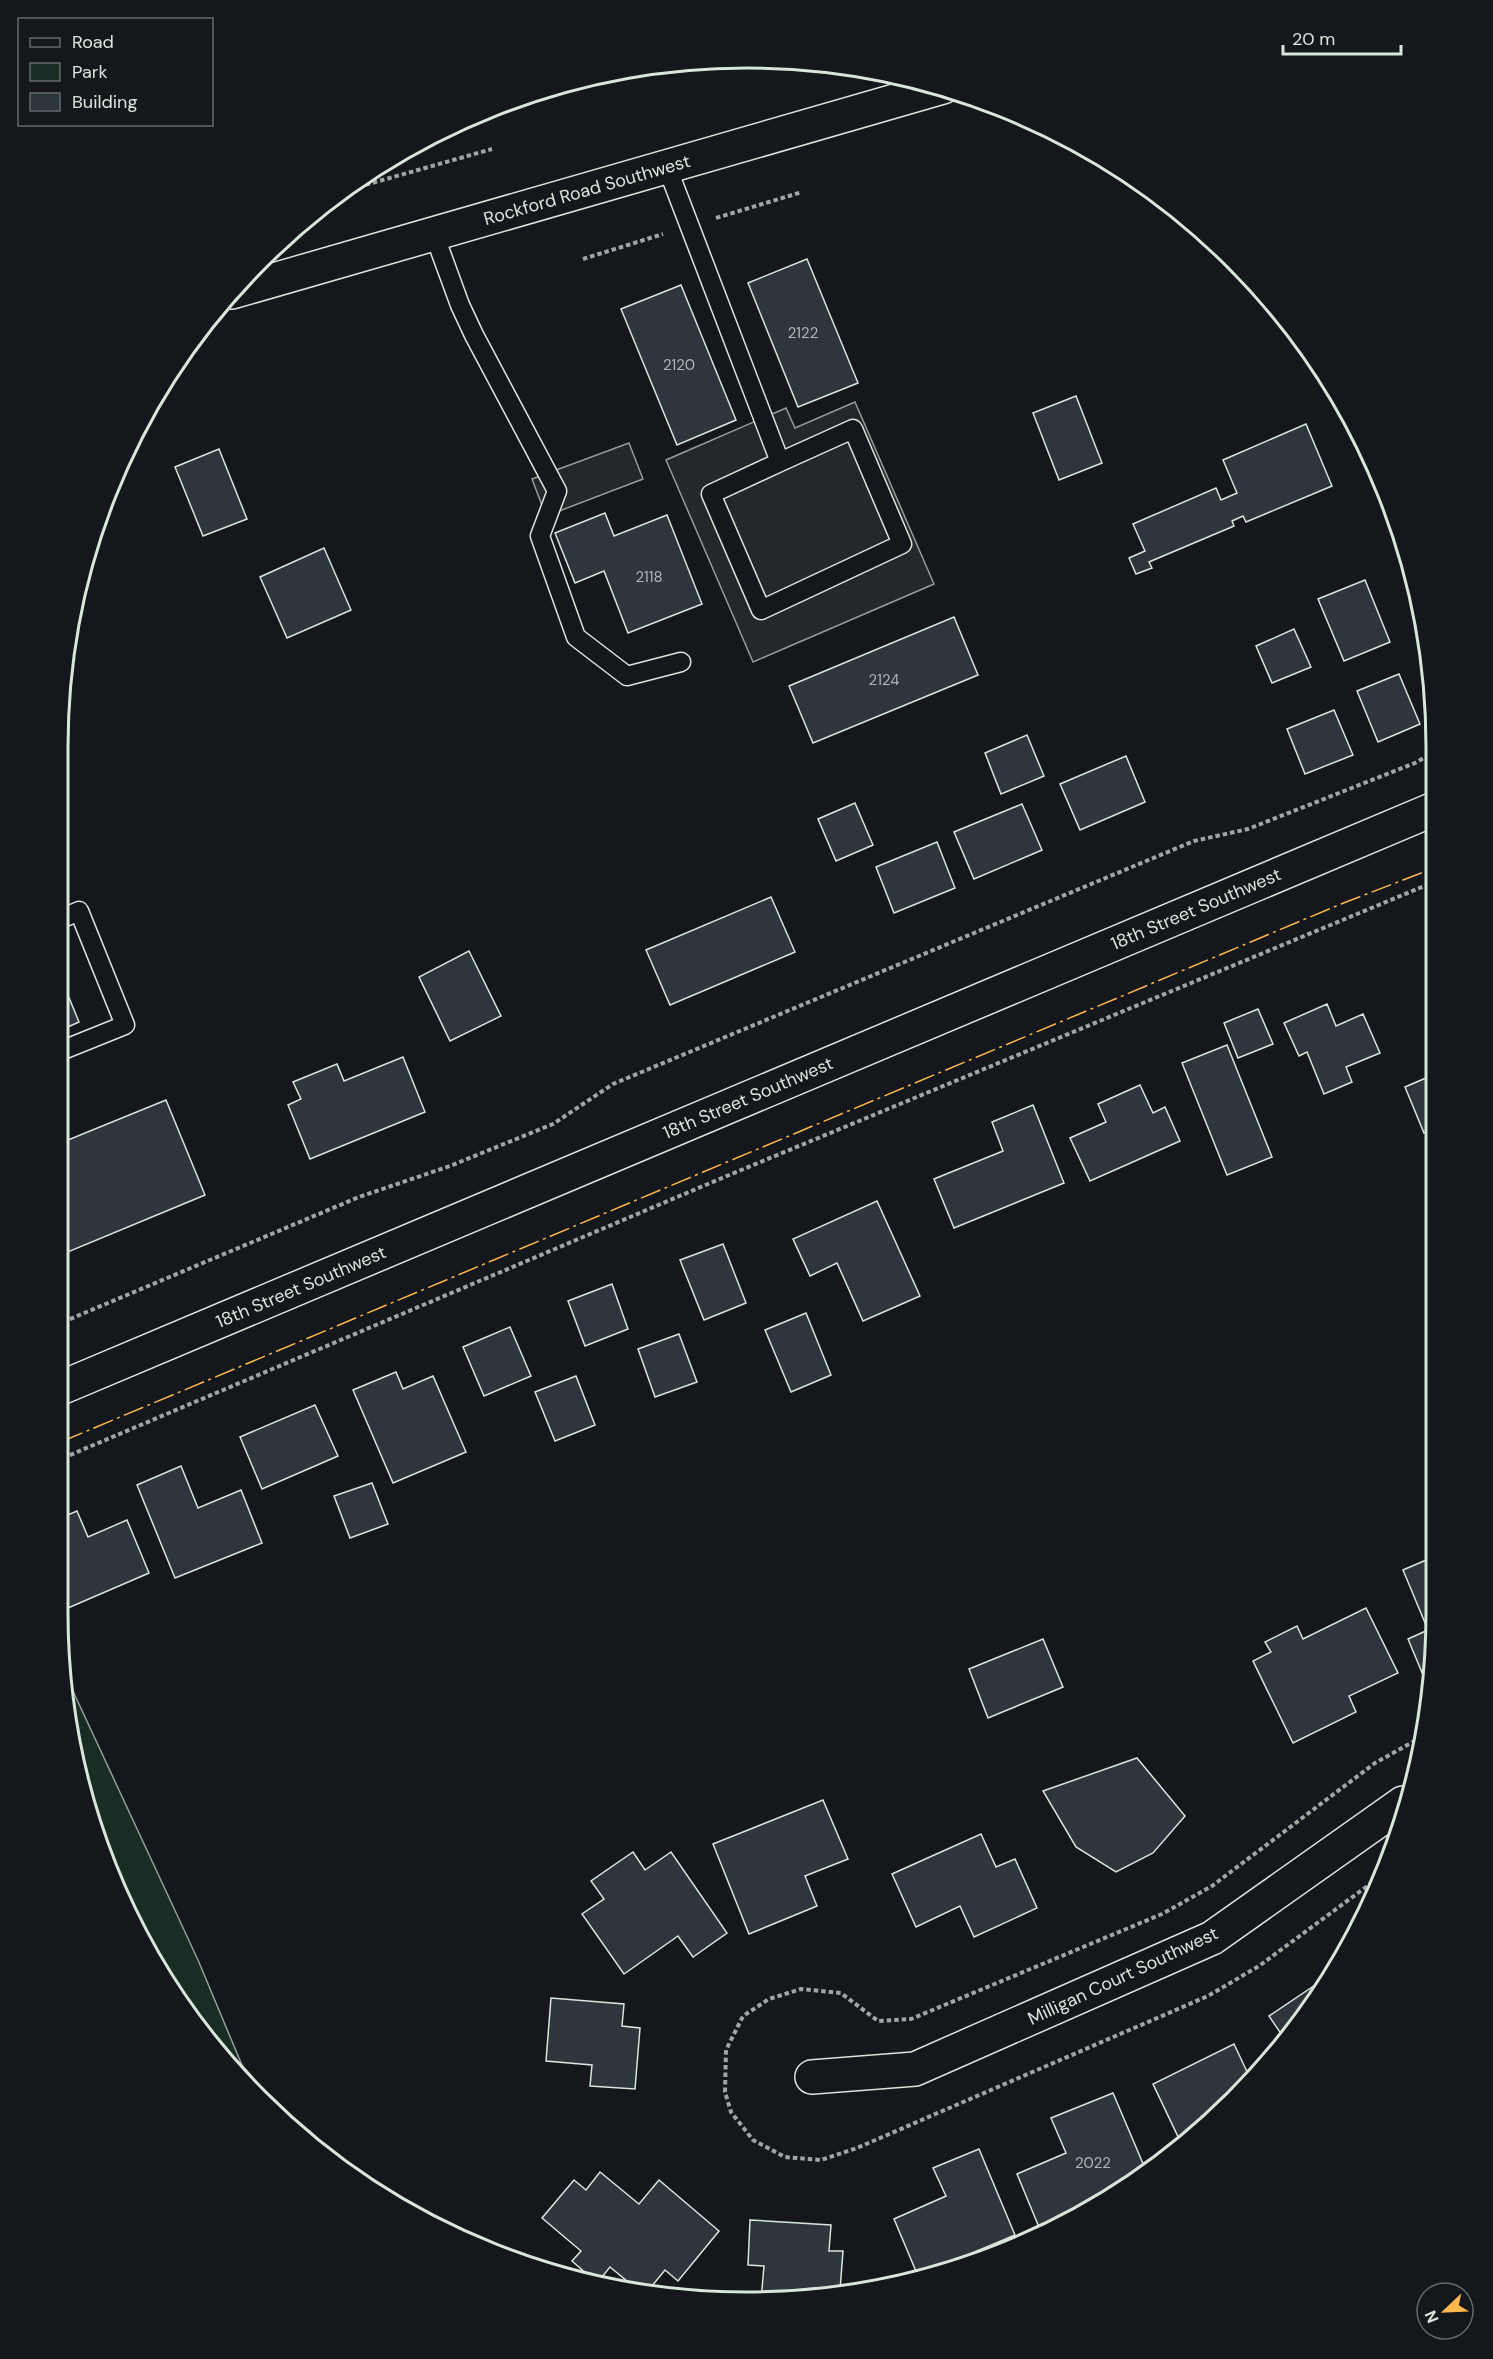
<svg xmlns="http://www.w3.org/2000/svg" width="1493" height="2359" viewBox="0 0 1493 2359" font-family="'DM Sans',sans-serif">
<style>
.green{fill:#1a2d24;stroke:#939e99;stroke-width:1.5}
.parking{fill:#24282b;stroke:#939e99;stroke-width:1.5}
.building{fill:#2c363c;stroke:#d8e6dc;stroke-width:1.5}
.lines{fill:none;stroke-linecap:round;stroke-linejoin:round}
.lane-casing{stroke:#d8e6dc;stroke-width:21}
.street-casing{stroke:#d8e6dc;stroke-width:36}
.secondary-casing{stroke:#d8e6dc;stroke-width:36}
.path{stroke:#9da8a2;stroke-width:4;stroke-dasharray:4.5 3;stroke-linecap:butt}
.lane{stroke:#14181c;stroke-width:18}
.street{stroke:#14181c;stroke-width:33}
.secondary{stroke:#14181c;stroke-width:33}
.power{stroke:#ffb74d;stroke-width:1.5;stroke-dasharray:21 4.5 3 4.5;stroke-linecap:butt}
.labels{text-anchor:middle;stroke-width:4.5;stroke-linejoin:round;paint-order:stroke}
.number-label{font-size:15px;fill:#adbab4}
.street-label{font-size:18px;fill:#d8e6dc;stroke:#14181c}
.rim{fill:none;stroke:#d8e6dc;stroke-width:3}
</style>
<rect width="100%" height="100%" fill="#14181c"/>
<path class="green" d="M65 1674 198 1960 252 2089 228 2067 173 1996 93 1834 63 1703Z"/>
<g class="parking">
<path d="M855 402 934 584 753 662 666 460 786 408 795 428Z"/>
<path d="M629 443 643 479 546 516 532 479Z"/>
</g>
<g class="building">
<path d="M646 65 529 97 528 93Z"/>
<path d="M807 259 858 383 798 407 748 283Z"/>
<path d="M681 285 736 420 677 445 621 309Z"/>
<path d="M1076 396 1102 463 1059 480 1033 413Z"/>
<path d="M1306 424 1332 486 1246 522 1243 516 1232 521 1234 526 1149 562 1152 568 1136 574 1129 558 1145 551 1133 524 1216 488 1221 500 1237 493 1223 460Z"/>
<path d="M219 449 247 519 203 536 175 467Z"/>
<path d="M605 513 614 536 667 515 702 604 628 633 604 571 575 583 555 533Z"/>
<path d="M324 548 351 610 287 638 260 577Z"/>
<path d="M1365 580 1390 642 1344 661 1318 599Z"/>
<path d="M954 617 978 675 813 743 789 686Z"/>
<path d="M1294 629 1311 667 1272 683 1256 646Z"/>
<path d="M1399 674 1420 724 1378 742 1357 691Z"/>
<path d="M1334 710 1353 755 1305 774 1287 729Z"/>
<path d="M1027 735 1044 776 1001 794 985 753Z"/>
<path d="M1126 756 1145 802 1080 830 1060 784Z"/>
<path d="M855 803 873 845 836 861 818 819Z"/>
<path d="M1022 804 1042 850 974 879 954 832Z"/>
<path d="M937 842 955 888 894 913 876 867Z"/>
<path d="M771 897 795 952 670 1005 646 950Z"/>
<path d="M469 951 501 1016 450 1041 419 977Z"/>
<path d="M1433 954V974L1426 957Z"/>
<path d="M63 983 79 1022 63 1029Z"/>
<path d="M1327 1004 1336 1026 1363 1014 1380 1053 1346 1067 1352 1082 1324 1094 1307 1052 1299 1056 1284 1023Z"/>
<path d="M1258 1009 1273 1044 1238 1058 1224 1023Z"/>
<path d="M1227 1045 1272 1157 1227 1175 1182 1063Z"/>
<path d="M403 1057 425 1112 310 1159 288 1105 301 1099 293 1082 337 1064 344 1081Z"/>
<path d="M1433 1075V1130L1424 1133 1405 1087Z"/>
<path d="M1140 1085 1153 1113 1165 1107 1180 1141 1090 1181 1070 1138 1106 1122 1098 1104Z"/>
<path d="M166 1100 205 1195 63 1254V1142Z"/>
<path d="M1033 1105 1064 1183 954 1228 934 1179 1003 1151 992 1122Z"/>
<path d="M877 1201 920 1296 863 1321 837 1263 810 1276 793 1239Z"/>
<path d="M723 1244 746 1303 704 1320 680 1260Z"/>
<path d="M612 1284 628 1329 585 1346 568 1301Z"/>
<path d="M806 1313 831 1375 791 1392 765 1330Z"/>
<path d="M510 1327 531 1376 484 1396 463 1347Z"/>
<path d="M679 1334 697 1382 655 1397 638 1349Z"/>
<path d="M396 1372 403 1389 433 1376 466 1452 393 1483 353 1390Z"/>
<path d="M576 1376 595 1425 555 1441 535 1392Z"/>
<path d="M315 1405 338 1456 262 1489 240 1437Z"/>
<path d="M181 1466 198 1508 241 1490 262 1543 175 1578 137 1485Z"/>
<path d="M372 1483 388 1524 350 1538 334 1496Z"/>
<path d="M77 1511 88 1537 127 1520 149 1573 68 1608 63 1595V1517Z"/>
<path d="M1431 1558 1430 1681 1426 1682 1408 1639 1428 1630 1403 1570Z"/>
<path d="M1366 1608 1398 1673 1349 1696 1356 1712 1293 1743 1253 1661 1271 1652 1265 1642 1297 1626 1303 1639Z"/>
<path d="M1043 1639 1063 1687 988 1718 969 1669Z"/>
<path d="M1137 1758 1185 1816 1153 1853 1116 1872 1076 1847 1043 1791Z"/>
<path d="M823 1800 848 1859 805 1876 817 1906 749 1934 713 1844Z"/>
<path d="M981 1834 996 1867 1015 1859 1037 1908 974 1937 960 1906 916 1927 892 1874Z"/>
<path d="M633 1852 645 1870 671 1852 727 1933 693 1957 678 1936 624 1974 582 1914 604 1899 591 1881Z"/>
<path d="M1324 1979 1293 2033 1286 2041 1269 2016Z"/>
<path d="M551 1998 624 2004 622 2026 640 2028 635 2089 590 2086 592 2065 546 2061Z"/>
<path d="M1234 2044 1250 2078 1201 2131 1182 2145 1153 2084Z"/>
<path d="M1113 2093 1147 2173 1130 2186 1070 2220 1041 2232 1017 2174 1066 2153 1051 2118Z"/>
<path d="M979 2149 1015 2235 918 2276 894 2219 946 2196 933 2168Z"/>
<path d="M600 2172 639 2204 659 2180 719 2231 678 2281 665 2270 647 2292 639 2291 610 2267 597 2283 572 2261 581 2251 542 2218 574 2180 586 2190Z"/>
<path d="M750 2220 831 2225 829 2251H843L840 2290 761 2300 764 2266 748 2265Z"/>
</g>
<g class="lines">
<defs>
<g id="lane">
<path d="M667 167 780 462 711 494 761 610 902 544 853 429 780 462"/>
<path d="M434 234 460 305 474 335 557 491 540 536 576 637 627 676 681 662"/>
<path d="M63 918 79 911 125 1025 63 1050"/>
</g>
<path id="street" d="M812 2077 915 2069 1212 1938 1403 1803"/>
<g id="secondary">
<path d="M232 292 943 87"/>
<path d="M63 1387 1434 809"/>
</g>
</defs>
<use href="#lane" class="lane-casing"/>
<use href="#street" class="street-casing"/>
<use href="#secondary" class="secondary-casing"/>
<g class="path">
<path d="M344 191 492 149"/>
<path d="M716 218 802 192"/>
<path d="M583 259 663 234"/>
<path d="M63 1322 359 1197 450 1166 553 1124 613 1084 1194 841 1248 829 1415 763 1434 752"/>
<path d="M63 1458 722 1178 1434 882"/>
<path d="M1385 1873 1259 1966 1208 1996 857 2148 821 2160 785 2157 753 2140 731 2112 725 2092 726 2050 743 2016 769 1999 801 1989 841 1993 878 2021 911 2019 1162 1914 1212 1886 1375 1763 1420 1738"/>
</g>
<use href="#lane" class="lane"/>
<use href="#street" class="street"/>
<use href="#secondary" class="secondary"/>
<path class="power" d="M63 1441 1341 904 1434 868"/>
</g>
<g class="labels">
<g class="number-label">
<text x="803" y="338">2122</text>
<text x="679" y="370">2120</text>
<text x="649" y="582">2118</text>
<text x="884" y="685">2124</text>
<text x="1093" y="2168">2022</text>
</g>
<g class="street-label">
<text transform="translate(587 190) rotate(-16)" y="6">Rockford Road Southwest</text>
<text transform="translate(1196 909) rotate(-23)" y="6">18th Street Southwest</text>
<text transform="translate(748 1098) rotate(-23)" y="6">18th Street Southwest</text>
<text transform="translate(301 1287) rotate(-23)" y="6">18th Street Southwest</text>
<text transform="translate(1123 1976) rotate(-25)" y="6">Milligan Court Southwest</text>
</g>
</g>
<path d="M0 0H1493V2359H0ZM747 68H747A679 679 0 0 1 1426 747V1613A679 679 0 0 1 747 2292H747A679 679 0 0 1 68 1613V747A679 679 0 0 1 747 68Z" fill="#14181c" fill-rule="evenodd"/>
<path class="rim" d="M747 68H747A679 679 0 0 1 1426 747V1613A679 679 0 0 1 747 2292H747A679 679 0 0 1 68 1613V747A679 679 0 0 1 747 68Z"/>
<rect x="18" y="18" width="195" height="108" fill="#14181c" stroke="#626a69" stroke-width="1.5"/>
<rect x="30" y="38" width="30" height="9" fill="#14181c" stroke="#626a69" stroke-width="1.5"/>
<text x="72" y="48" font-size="18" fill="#d8e6dc">Road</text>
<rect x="30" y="63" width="30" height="18" fill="#1a2d24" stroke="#626a69" stroke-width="1.5"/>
<text x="72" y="78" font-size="18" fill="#d8e6dc">Park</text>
<rect x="30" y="93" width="30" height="18" fill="#2c363c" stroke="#626a69" stroke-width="1.5"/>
<text x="72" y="108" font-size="18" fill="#d8e6dc">Building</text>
<g transform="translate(1445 2311) rotate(247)"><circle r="28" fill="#14181c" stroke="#626a69" stroke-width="1.5"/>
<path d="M0-4.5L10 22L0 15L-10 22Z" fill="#ffb74d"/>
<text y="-9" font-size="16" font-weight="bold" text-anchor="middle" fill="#d8e6dc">N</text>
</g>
<path d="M1283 45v9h118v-9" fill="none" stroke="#d8e6dc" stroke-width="3"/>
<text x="1292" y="45" font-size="18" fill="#d8e6dc" stroke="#14181c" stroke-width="4.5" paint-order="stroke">20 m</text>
</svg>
